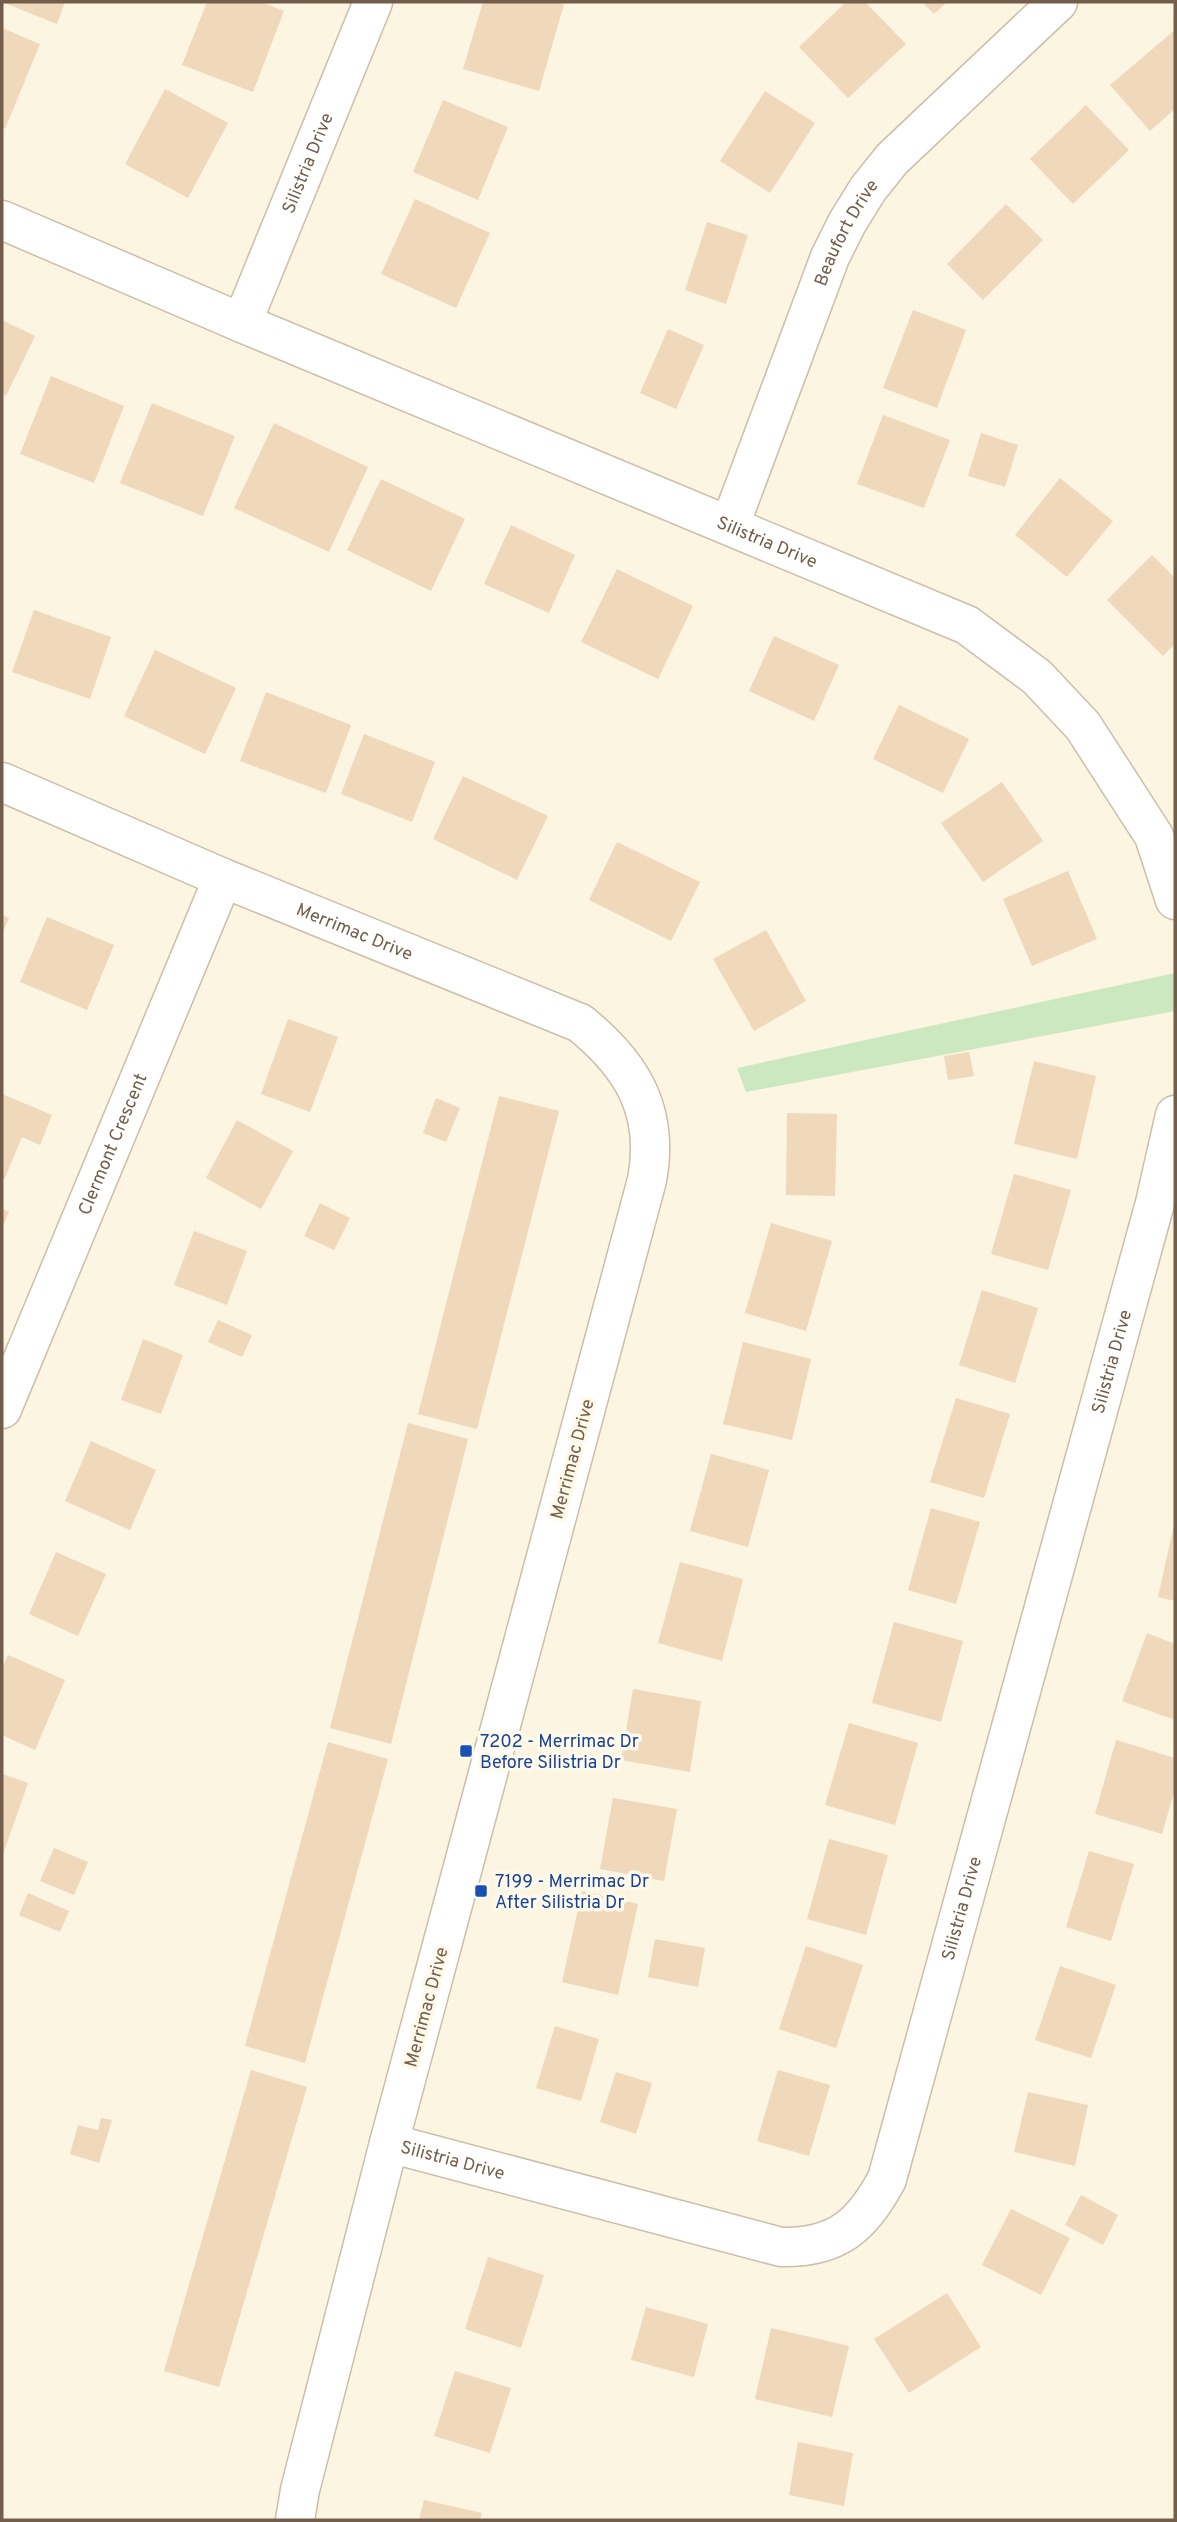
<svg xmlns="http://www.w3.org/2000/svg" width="1177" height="2522" viewBox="0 0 1177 2522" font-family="Overpass,sans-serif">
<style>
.green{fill:#cbe8c1}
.building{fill:#f0d8bb}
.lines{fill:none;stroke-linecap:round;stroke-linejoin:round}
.street-casing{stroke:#ccbea9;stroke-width:41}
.street{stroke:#fff;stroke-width:38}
.transit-dot{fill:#1a4fb4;stroke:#fef9e8;stroke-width:2.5}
.labels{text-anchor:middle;stroke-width:7;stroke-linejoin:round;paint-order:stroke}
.street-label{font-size:18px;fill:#725e4a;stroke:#fef9e8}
.transit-label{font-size:18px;fill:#164399;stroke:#fef9e8;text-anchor:start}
</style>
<rect width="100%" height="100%" fill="#fbf5e2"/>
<path class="green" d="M1175 973V1011L746 1092 737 1068Z"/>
<g class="building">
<path d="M2 2H65L57 24Z"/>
<path d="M207 2H261L284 11 253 92 182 65Z"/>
<path d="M483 2H554L564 4 539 91 463 69Z"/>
<path d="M846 2H865L906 44 848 98 799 47Z"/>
<path d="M922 2H947L934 14Z"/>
<path d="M2 28 40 44 5 129 2 127Z"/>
<path d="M1175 30V109L1150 131 1110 85Z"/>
<path d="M165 89 228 123 188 198 125 164Z"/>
<path d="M765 91 815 123 770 193 720 161Z"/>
<path d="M443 100 508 127 478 200 413 172Z"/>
<path d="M1086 105 1129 150 1073 204 1030 159Z"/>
<path d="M415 199 490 233 456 308 381 274Z"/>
<path d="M1006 204 1043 240 983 300 947 264Z"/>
<path d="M707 222 748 235 726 304 685 290Z"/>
<path d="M913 310 966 330 937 408 883 388Z"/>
<path d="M2 320 35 336 6 396 2 394Z"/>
<path d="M668 329 704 345 676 409 640 393Z"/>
<path d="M51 376 124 406 94 483 20 454Z"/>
<path d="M152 403 235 436 203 516 120 483Z"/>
<path d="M883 415 950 440 924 508 857 484Z"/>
<path d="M274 423 368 467 329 552 234 508Z"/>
<path d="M981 433 1018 445 1005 487 968 476Z"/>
<path d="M1060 478 1113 521 1067 577 1015 535Z"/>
<path d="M381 479 465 519 431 591 347 550Z"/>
<path d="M511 525 575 555 549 613 484 584Z"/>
<path d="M1152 555 1175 578V644L1163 656 1107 600Z"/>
<path d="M617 569 693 606 658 679 581 642Z"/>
<path d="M34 610 111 637 90 699 12 672Z"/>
<path d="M774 636 839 665 814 721 749 691Z"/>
<path d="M155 650 236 688 205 754 124 716Z"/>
<path d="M266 692 351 725 326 793 240 761Z"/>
<path d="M899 705 969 739 943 793 873 759Z"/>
<path d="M364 734 435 762 412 822 341 794Z"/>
<path d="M463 776 548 816 517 880 433 839Z"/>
<path d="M1002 782 1043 841 983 882 941 823Z"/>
<path d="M617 842 700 882 671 941 589 900Z"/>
<path d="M1068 871 1097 939 1032 966 1003 899Z"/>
<path d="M2 915 9 918 2 934Z"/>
<path d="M47 917 114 945 87 1010 20 982Z"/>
<path d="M766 930 806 1001 754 1031 713 959Z"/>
<path d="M288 1019 338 1037 310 1112 261 1094Z"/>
<path d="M969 1052 974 1076 948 1080 944 1056Z"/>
<path d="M1034 1061 1096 1076 1077 1159 1014 1144Z"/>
<path d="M2 1094 52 1115 40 1145 22 1137 4 1180 2 1179Z"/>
<path d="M499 1096 559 1111 477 1429 418 1414Z"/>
<path d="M436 1098 460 1108 446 1142 423 1133Z"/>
<path d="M787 1113 837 1114 835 1196 786 1195Z"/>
<path d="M237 1120 293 1151 261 1209 206 1178Z"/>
<path d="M1014 1174 1071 1190 1048 1270 991 1254Z"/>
<path d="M320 1203 350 1218 334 1250 304 1236Z"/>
<path d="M2 1209 9 1212 2 1228Z"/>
<path d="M771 1223 832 1241 806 1331 745 1313Z"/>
<path d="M194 1231 247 1251 227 1305 174 1285Z"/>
<path d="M982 1290 1038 1308 1015 1383 959 1365Z"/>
<path d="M218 1320 252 1335 242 1357 208 1342Z"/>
<path d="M143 1339 183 1355 161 1414 121 1400Z"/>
<path d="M743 1342 811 1359 792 1440 723 1424Z"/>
<path d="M956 1398 1010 1414 984 1498 930 1482Z"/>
<path d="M408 1423 468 1439 391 1744 330 1728Z"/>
<path d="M91 1441 156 1470 130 1530 65 1501Z"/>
<path d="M711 1454 769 1470 748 1547 690 1531Z"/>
<path d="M931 1508 980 1522 956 1604 908 1590Z"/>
<path d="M1174 1525H1175V1601L1158 1597Z"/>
<path d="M56 1552 106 1574 78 1636 29 1614Z"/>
<path d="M680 1562 743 1579 722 1661 658 1643Z"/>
<path d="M894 1622 963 1641 941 1722 872 1703Z"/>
<path d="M1147 1633 1175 1644V1720L1122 1701Z"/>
<path d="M8 1655 65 1680 35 1750 2 1735V1669Z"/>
<path d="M633 1689 701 1701 690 1772 621 1760Z"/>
<path d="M849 1723 918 1743 895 1825 825 1805Z"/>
<path d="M1116 1740 1175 1758V1789L1162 1834 1095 1814Z"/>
<path d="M328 1742 388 1759 305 2063 245 2046Z"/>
<path d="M2 1774 28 1783 2 1857Z"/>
<path d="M613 1798 677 1809 664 1881 600 1869Z"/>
<path d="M829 1839 888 1855 866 1935 807 1919Z"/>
<path d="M54 1848 88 1862 74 1895 40 1881Z"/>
<path d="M1089 1851 1134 1864 1111 1941 1066 1927Z"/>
<path d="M582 1891 638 1904 618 1995 562 1982Z"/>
<path d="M28 1893 69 1911 60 1932 19 1915Z"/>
<path d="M655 1939 705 1948 698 1987 648 1977Z"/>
<path d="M806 1946 863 1965 836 2048 779 2029Z"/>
<path d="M1060 1966 1116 1985 1091 2058 1035 2040Z"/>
<path d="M555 2026 599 2039 581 2101 536 2088Z"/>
<path d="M251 2070 307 2087 219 2387 164 2371Z"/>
<path d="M778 2070 830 2085 809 2156 757 2141Z"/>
<path d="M616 2072 652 2083 636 2134 600 2122Z"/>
<path d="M1028 2092 1088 2105 1075 2166 1014 2152Z"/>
<path d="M101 2118 112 2120 99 2163 70 2154 78 2125 98 2130Z"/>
<path d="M1081 2195 1118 2215 1103 2245 1065 2225Z"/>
<path d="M1011 2209 1070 2238 1041 2295 982 2265Z"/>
<path d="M488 2257 544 2275 521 2348 465 2329Z"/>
<path d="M947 2293 981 2347 909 2393 874 2339Z"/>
<path d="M646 2307 708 2324 694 2377 631 2360Z"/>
<path d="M771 2328 849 2346 832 2417 755 2399Z"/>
<path d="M455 2371 511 2388 490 2453 434 2436Z"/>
<path d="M798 2442 853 2453 844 2506 789 2495Z"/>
<path d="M424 2500 482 2513 480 2520H419Z"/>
</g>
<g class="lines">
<defs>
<g id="street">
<path id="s1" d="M2 220 242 323 373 2"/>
<path id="s2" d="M242 323 967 625 1037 677 1083 726 1154 836 1175 900"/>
<path id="s3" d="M730 525 830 257 847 223 868 189 892 159 1058 2"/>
<path id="s4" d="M2 782 223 878 580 1023C632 1065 660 1111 647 1180L389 2143 300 2490 295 2520"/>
<path id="s5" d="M2 1409 223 878"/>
<path id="s6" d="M389 2143 781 2247C837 2248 862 2226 887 2179L1155 1203 1175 1115"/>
</g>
</defs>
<use href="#street" class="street-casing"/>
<use href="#street" class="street"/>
</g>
<g class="transit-dot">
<rect x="459" y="1744" width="14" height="14" rx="3.5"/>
<rect x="474" y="1884" width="14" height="14" rx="3.5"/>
</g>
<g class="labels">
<g class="street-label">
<text dy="6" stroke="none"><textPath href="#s1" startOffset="434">Silistria Drive</textPath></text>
<text dy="6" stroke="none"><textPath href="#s3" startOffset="315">Beaufort Drive</textPath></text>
<text dy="6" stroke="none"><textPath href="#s2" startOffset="569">Silistria Drive</textPath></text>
<text dy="6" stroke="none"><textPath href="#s4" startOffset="383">Merrimac Drive</textPath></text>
<text dy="6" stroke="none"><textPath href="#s5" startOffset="287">Clermont Crescent</textPath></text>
<text dy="6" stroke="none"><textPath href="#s6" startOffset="1388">Silistria Drive</textPath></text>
<text transform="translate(572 1459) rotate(-75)" y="6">Merrimac Drive</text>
<text dy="6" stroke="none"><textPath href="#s6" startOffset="821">Silistria Drive</textPath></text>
<text transform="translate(426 2007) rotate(-75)" y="6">Merrimac Drive</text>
<text dy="6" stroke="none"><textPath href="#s6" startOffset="66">Silistria Drive</textPath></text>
</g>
<g class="transit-label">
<text x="480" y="1747">7202 - Merrimac Dr<tspan x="480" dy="21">Before Silistria Dr</tspan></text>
<text x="495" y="1887">7199 - Merrimac Dr<tspan x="495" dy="21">After Silistria Dr</tspan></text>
</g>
</g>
<rect width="1177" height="2522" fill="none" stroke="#725e4a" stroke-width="7"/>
</svg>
